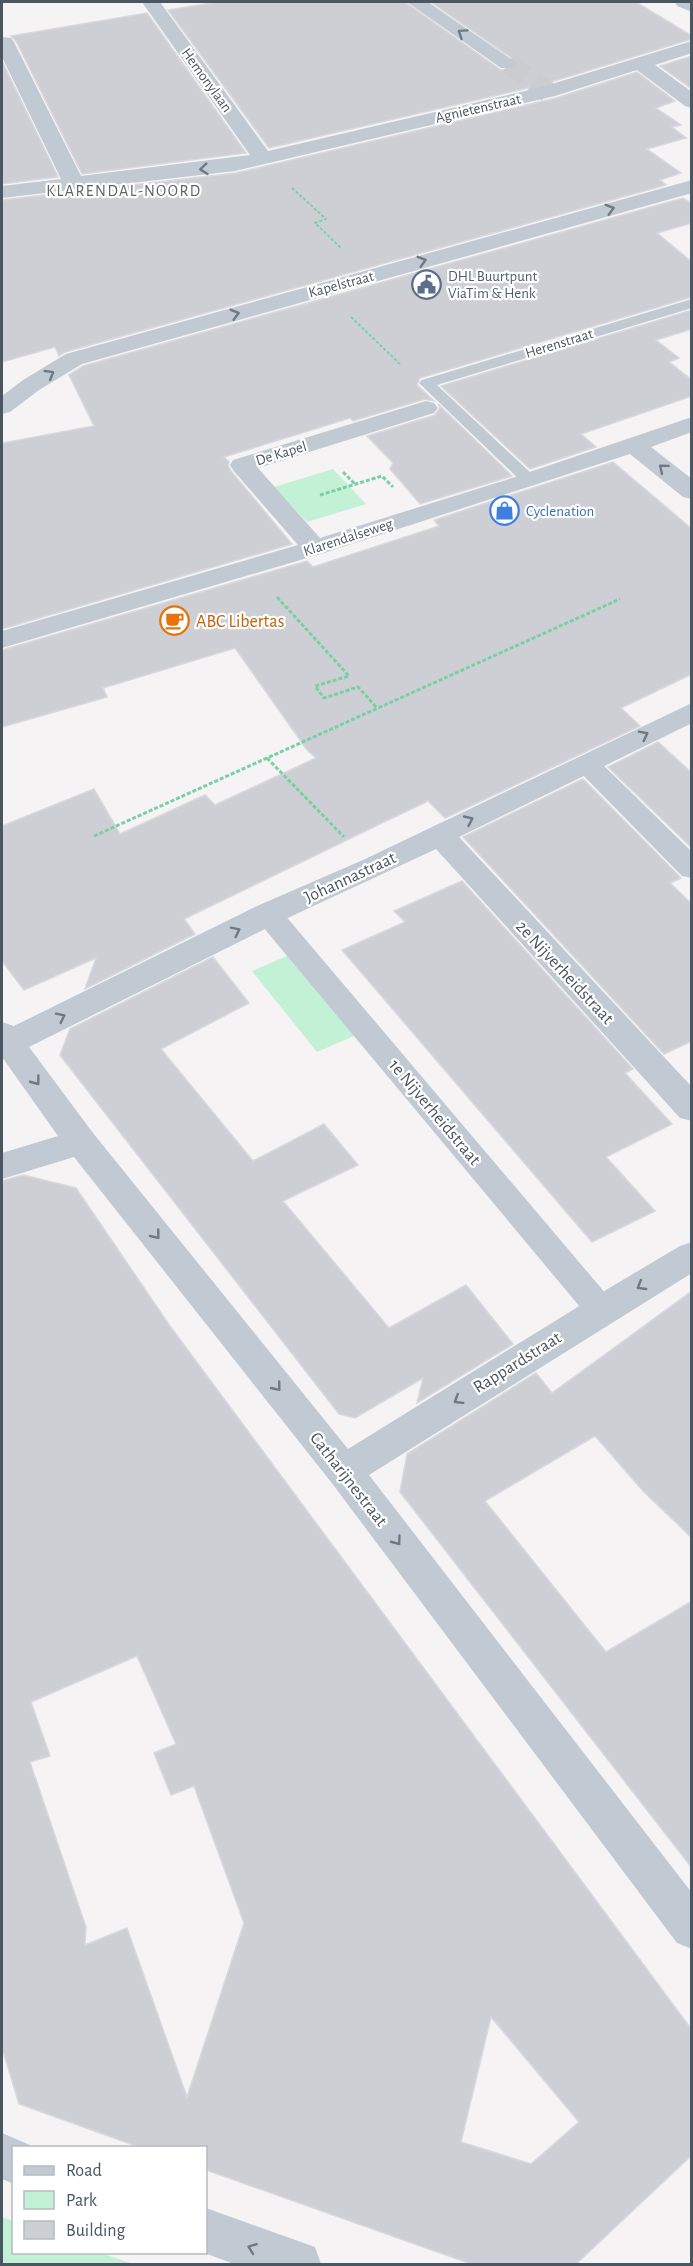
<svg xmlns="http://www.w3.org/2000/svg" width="693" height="2266" viewBox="0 0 693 2266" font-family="'Alegreya Sans',sans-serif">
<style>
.green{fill:#c3f1d5}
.building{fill:#cdcfd5;stroke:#d7d9de;stroke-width:1.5;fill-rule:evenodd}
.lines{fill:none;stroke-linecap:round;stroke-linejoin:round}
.minor-tunnel{stroke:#caccce;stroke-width:21;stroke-dasharray:21 10;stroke-linecap:butt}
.path-far1{stroke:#7ad0a6;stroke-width:2;stroke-dasharray:3 2;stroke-linecap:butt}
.path{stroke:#7ad0a6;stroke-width:3;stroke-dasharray:4 2;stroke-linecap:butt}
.service{fill:#c1cad2;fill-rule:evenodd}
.pedestrian{fill:#c1cad2;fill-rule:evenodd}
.minor{fill:#c1cad2;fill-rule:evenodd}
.oneway{stroke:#6e7983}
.labels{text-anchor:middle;stroke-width:4.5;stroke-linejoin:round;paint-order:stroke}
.far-street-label{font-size:15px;fill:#4a5661;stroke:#fff}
.far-service-label{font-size:15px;fill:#4e5e75;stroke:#fff;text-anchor:start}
.far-shop-label{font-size:15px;fill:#366cbe;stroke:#fff;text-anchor:start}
.far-neighbourhood-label{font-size:16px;letter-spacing:1.5px;fill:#5f6368;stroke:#fff}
.food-label{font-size:18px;fill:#c56008;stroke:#fff;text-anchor:start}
.street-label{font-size:18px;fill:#4a5661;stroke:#fff}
</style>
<rect width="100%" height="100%" fill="#f5f3f3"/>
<g class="green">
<path d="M333 469 366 504 307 522 274 487Z"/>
<path d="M289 955 356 1035 317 1052 252 971Z"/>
<path d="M2 2217 13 2221 14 2252 101 2253 133 2264H2Z"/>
</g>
<g class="building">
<path d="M218 2H405L501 70H515L520 64 431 2H636L692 36V39L541 85 269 148 168 10Z"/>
<path d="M147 13 246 153 82 174 16 41 11 36Z"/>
<path d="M692 56V89L660 66Z"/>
<path d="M2 61 58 177 2 184Z"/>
<path d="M637 72 675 101 656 108 681 125 672 127 686 138 647 149 681 173 660 180 666 185 65 352 59 356 55 347 2 362V200L236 173 556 98Z"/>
<path d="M683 198 692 204V223L657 233 692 262V297L420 378 417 385 434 401 425 399 353 421 350 418 224 457 229 462 228 466 231 471 292 544 2 629V443L94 426 69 375 83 366Z"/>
<path d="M692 310V329L656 340 679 358 669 362 692 380V396L581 434 596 447 530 469 441 386Z"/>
<path d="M438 404 512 476 420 504 390 469 393 463 367 436 435 415 440 408Z"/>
<path d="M613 462 692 529V674L621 708 640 726 445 818 428 801 384 822 184 919 195 934 85 989 96 958 24 990 2 961V826L94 789 120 834 205 795 215 805 316 758 307 750 235 648 103 688 107 697 2 727V650L307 561 313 567 439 526 434 520Z"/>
<path d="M658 742 692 773V848L608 767Z"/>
<path d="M583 779 681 878 670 883 692 904V1041L664 1054 463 837Z"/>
<path d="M462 881 633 1069 625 1073 672 1124 606 1157 655 1211 592 1242 342 950 405 922 394 911Z"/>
<path d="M213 957 249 1003 161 1049 253 1161 324 1124 358 1165 283 1201 389 1328 466 1285 513 1344 417 1403 423 1378 355 1418 339 1414 60 1055 70 1029Z"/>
<path d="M23 1175 76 1188 170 1326 692 2030V2155L575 2265H474L206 2170V2148L139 2147 19 2104 2 2048V1181ZM137 1656 176 1744 154 1753 162 1773 171 1795 194 1786 244 1923 187 2097 127 1928 85 1945 86 1927 30 1762 50 1756 31 1702ZM491 2017 579 2122 531 2164 461 2142Z"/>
<path d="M692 1291V1538L643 1491 595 1436 485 1501 606 1652 692 1601V1868L400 1492 407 1454 536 1373 552 1393Z"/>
</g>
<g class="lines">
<path class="minor-tunnel" d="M508 64 548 92"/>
<g class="path-far1">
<path d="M292 188 326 219 315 223 342 249"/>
<path d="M351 317 400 364"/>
</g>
<g class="path">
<path d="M343 472 355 484"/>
<path d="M320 495 382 476 393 487"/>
<path d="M277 597 349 676 315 686 324 698 358 687 377 708"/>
<path d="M267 758 344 837"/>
<path d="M94 836 620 599"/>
</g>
<path class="service" d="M692 299V308L437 385 534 476 536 479 534 482H522L419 383 422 380Z"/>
<g class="pedestrian">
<path d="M587 755 596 758 692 852V878L682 876 578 770 574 764 578 758Z"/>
<path d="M268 904 278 907 612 1301 617 1310 612 1319 601 1323 590 1319 258 921 254 914 258 907Z"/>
</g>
<g class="minor">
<path d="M142 2H160L268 151 542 87 692 41V53L655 65 692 92V108L685 106 637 70 555 96 235 171 2 198V186L61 179 2 57V37L11 38 14 42 81 176 250 155Z"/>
<path d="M407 2H428L518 64 515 68H501Z"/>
<path d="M675 2H692V12L677 6Z"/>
<path d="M692 180V193L82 364 39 390 10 412 2 414V396L23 380 66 354Z"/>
<path d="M426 401 434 403 438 408 434 413 258 468 320 538 512 478 692 417V432L651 447 692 479V499L683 497 630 454 324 553 2 648V631L298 545 233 470 230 465 233 460Z"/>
<path d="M692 703V723L459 837 692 1087V1121L680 1118 436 849 279 922 29 1047 93 1133 348 1449 589 1300 680 1246 692 1242V1273L369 1475 692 1893V1949L677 1943 331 1482 74 1157 2 1179V1153L58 1136 2 1057V1022L14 1026 257 906 363 860Z"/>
<path d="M2 2133 30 2145 31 2148H14V2184L2 2179Z"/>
<path d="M206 2208 315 2247 321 2264H234L202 2252H206Z"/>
</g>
</g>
<defs><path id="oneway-chevron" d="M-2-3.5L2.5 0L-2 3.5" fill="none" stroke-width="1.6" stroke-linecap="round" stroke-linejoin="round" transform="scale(1.5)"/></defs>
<g class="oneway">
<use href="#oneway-chevron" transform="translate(462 33) rotate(-146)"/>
<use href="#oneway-chevron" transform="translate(204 169) rotate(174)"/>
<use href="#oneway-chevron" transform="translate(610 209) rotate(-16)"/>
<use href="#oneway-chevron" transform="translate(422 261) rotate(-16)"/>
<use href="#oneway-chevron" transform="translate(235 314) rotate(-16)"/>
<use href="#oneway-chevron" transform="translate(50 374) rotate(-31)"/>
<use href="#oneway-chevron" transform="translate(663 468) rotate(-140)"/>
<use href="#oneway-chevron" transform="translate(644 735) rotate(-27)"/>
<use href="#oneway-chevron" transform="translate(469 820) rotate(-25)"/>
<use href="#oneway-chevron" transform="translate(236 931) rotate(-26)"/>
<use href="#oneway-chevron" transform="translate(61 1017) rotate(-26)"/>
<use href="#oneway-chevron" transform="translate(36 1081) rotate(53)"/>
<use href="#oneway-chevron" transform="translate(156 1235) rotate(51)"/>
<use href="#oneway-chevron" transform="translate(641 1286) rotate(149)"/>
<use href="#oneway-chevron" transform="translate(277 1387) rotate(51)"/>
<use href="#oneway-chevron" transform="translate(458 1400) rotate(148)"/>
<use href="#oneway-chevron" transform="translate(397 1541) rotate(53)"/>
<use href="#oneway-chevron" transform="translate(252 2248) rotate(-160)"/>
</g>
<defs>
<symbol id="civic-ring" viewBox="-11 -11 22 22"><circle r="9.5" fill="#fff" stroke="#5c6f8a" stroke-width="1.5"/><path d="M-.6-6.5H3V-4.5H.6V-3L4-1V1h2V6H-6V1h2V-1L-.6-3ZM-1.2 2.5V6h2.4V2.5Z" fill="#5c6f8a"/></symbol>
<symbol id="shop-ring" viewBox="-11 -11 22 22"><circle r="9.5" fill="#fff" stroke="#3f7fe0" stroke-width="1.5"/><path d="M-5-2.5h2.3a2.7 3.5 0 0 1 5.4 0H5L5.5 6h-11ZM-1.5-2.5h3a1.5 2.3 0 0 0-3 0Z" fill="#3f7fe0"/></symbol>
<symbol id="cafe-ring" viewBox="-11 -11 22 22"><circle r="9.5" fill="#fff" stroke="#e8710a" stroke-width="1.5"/><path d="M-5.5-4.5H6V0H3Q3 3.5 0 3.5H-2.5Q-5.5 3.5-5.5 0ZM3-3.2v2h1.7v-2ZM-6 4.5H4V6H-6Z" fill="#e8710a"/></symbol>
</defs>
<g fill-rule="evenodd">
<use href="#civic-ring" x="410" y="268" width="33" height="33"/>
<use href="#shop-ring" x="488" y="494" width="33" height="33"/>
<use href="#cafe-ring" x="158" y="604" width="33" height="33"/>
</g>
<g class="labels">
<g class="far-street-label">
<text transform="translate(207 80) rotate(54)" y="5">Hemonylaan</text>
<text transform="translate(478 108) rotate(-13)" y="5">Agnietenstraat</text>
<text transform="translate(341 284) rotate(-15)" y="5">Kapelstraat</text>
<text transform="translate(559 343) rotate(-17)" y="5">Herenstraat</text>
<text transform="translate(281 453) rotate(-17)" y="5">De Kapel</text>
<text transform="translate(348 537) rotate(-18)" y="5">Klarendalseweg</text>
</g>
<g class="far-service-label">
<text x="448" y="281">DHL Buurtpunt<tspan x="448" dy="17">ViaTim &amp; Henk</tspan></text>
</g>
<g class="far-shop-label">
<text x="526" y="516">Cyclenation</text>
</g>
<g class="far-neighbourhood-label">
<text x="124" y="196">KLARENDAL-NOORD</text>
</g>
<g class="food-label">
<text x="196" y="627">ABC Libertas</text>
</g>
<g class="street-label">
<text transform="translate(350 877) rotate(-25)" y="6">Johannastraat</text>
<text transform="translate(565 972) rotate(47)" y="6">2e Nijverheidstraat</text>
<text transform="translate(435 1112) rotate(50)" y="6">1e Nijverheidstraat</text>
<text transform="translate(517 1362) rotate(-32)" y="6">Rappardstraat</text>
<text transform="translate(349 1479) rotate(52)" y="6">Catharijnestraat</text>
</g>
</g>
<rect width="693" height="2266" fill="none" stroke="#4a5661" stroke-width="6"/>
<rect x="12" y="2146" width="195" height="108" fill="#ffffff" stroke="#b7bbc0" stroke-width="1.5"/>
<rect x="24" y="2166" width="30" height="9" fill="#c1cad2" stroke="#b7bbc0" stroke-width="1.5"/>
<text x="66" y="2176" font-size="18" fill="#4a5661">Road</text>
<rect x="24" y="2191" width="30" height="18" fill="#c3f1d5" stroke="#b7bbc0" stroke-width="1.5"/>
<text x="66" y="2206" font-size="18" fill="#4a5661">Park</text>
<rect x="24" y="2221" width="30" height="18" fill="#cdcfd5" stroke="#b7bbc0" stroke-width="1.5"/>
<text x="66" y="2236" font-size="18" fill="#4a5661">Building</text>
</svg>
